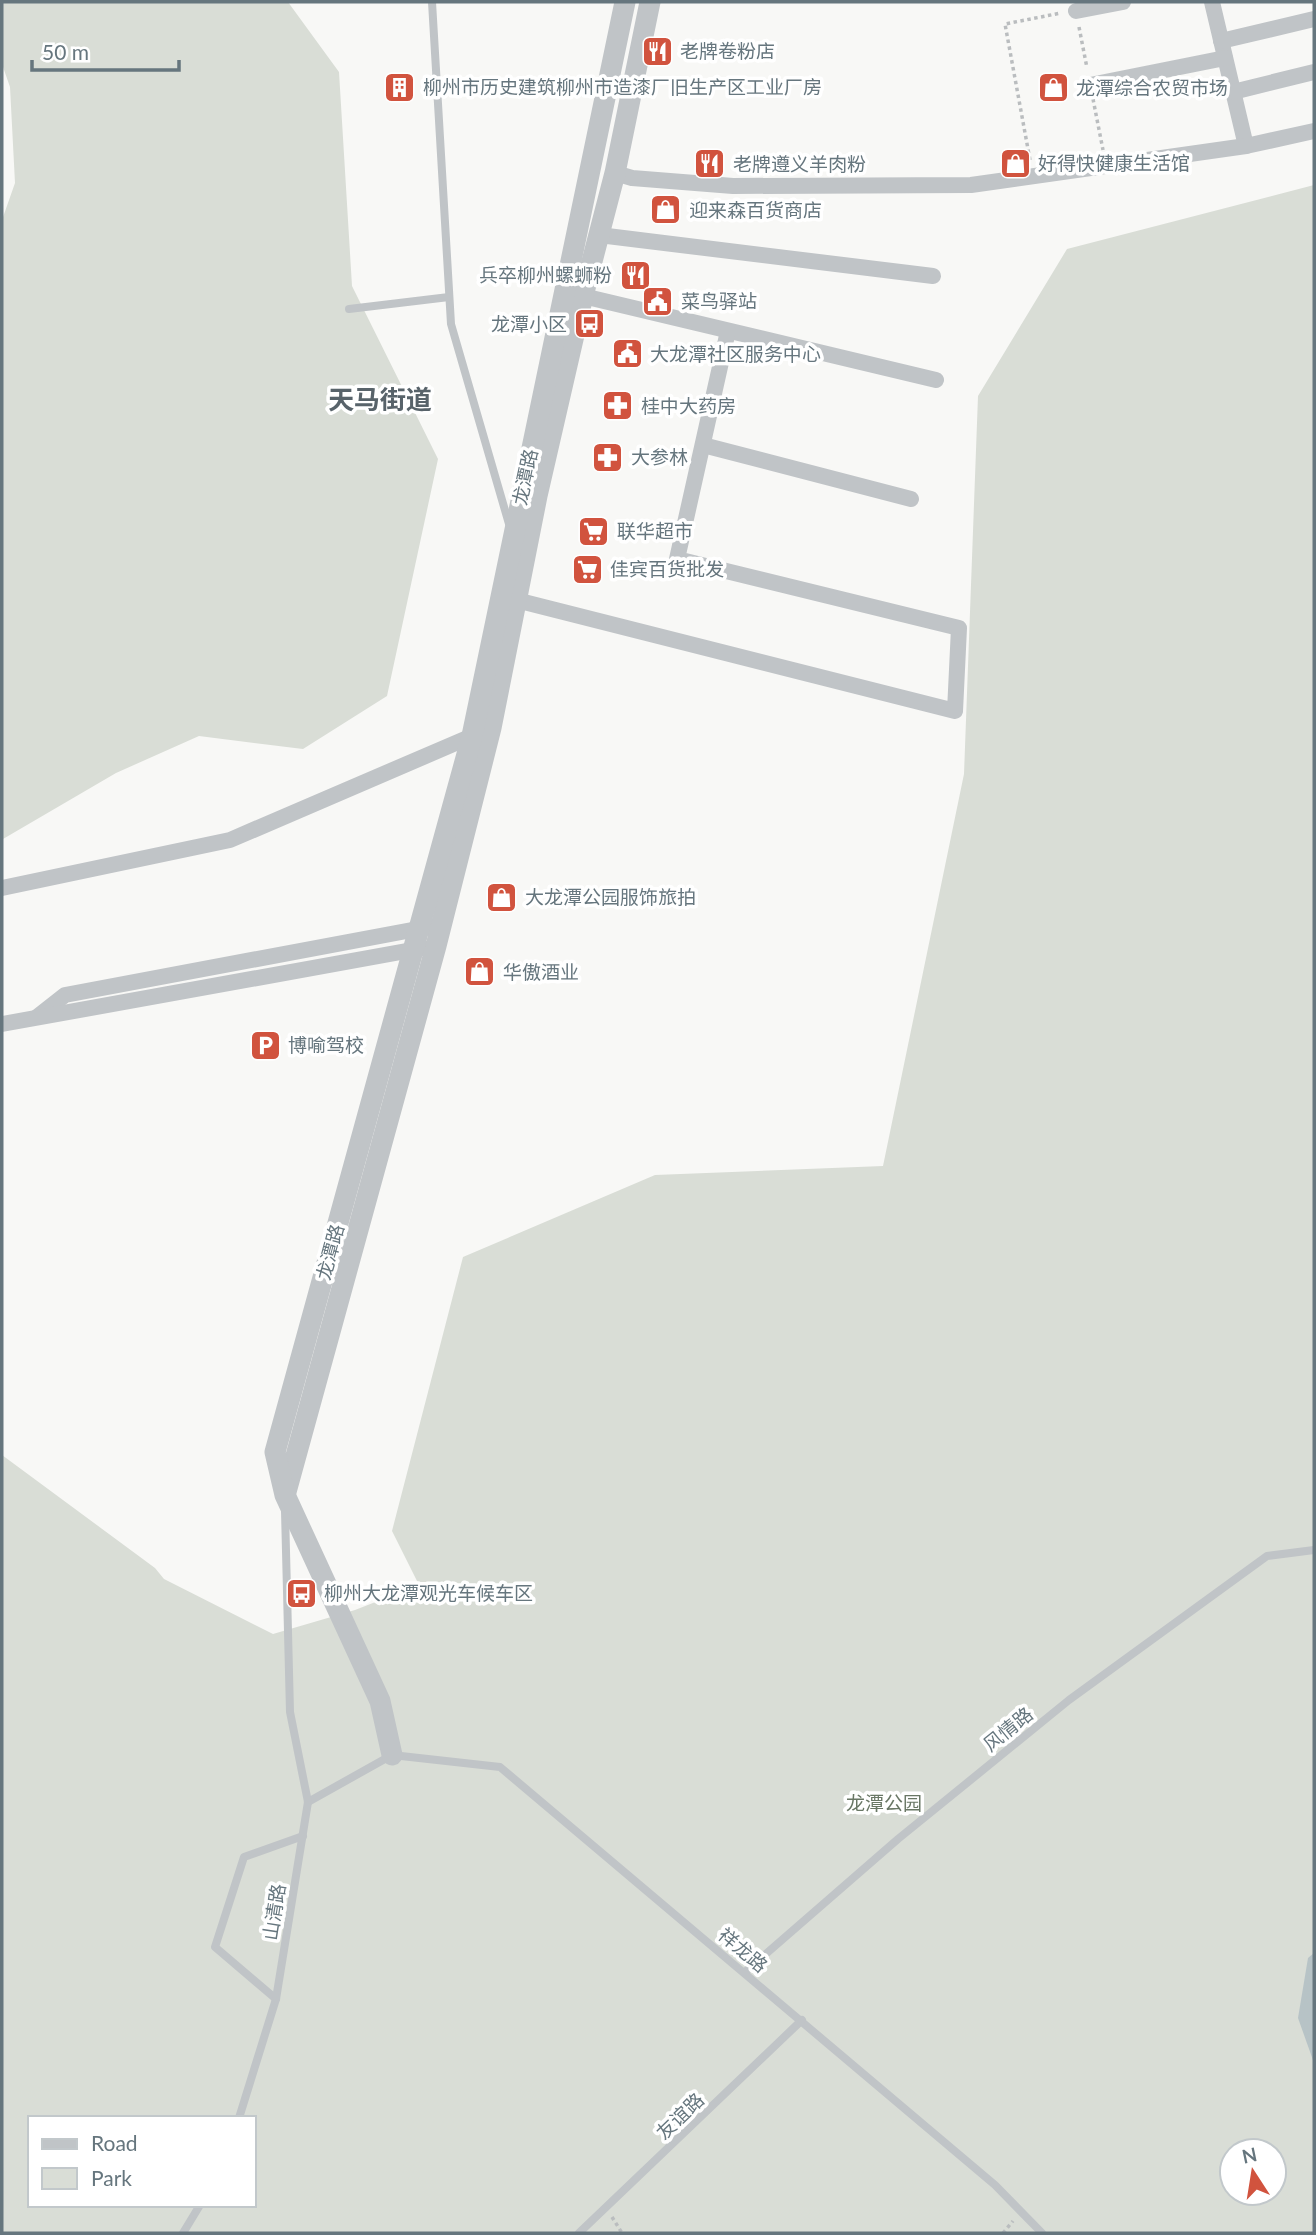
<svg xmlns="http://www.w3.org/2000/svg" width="1316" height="2235" viewBox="0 0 1316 2235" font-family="Lato,'Noto Sans SC',sans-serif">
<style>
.green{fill:#d9ddd6;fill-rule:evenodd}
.water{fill:#b7c3c6}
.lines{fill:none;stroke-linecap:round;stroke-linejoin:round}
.path{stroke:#babdbf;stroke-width:3.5;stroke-dasharray:3.5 3.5;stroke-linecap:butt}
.service{stroke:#c0c4c7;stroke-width:8}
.minor{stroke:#c0c4c7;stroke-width:16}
.tertiary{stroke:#c0c4c7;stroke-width:21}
.labels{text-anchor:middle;stroke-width:7;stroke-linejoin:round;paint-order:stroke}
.poi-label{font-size:19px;fill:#66767e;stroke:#fff;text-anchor:start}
.street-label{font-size:19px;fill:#66767e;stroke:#fff}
.park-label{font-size:19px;fill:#697765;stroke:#fff}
.district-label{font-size:26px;font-weight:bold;fill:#58636a;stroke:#fff}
</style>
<rect width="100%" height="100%" fill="#f8f8f6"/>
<g class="green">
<path d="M2 2H288L339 72 352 286 438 459 387 696 303 749 199 736 116 773 3 839 2 220 15 183 10 87 2 64Z"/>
<path d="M1314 185V2233H2V1455L155 1568 164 1579 273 1634 355 1610 419 1585 392 1531 463 1257 655 1175 883 1166 964 774 978 396 1067 249ZM30 2118H254V2205H30ZM1232 2151H1274V2193H1232Z"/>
</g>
<path class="water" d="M1314 1953V2063L1298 2018 1308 1958Z"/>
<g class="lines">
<g class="path">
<path d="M1079 27 1087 68"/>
<path d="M1093 99 1103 150"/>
<path d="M1030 160 1005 24 1061 13"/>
<path d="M612 2217 622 2233"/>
<path d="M1003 2233 1013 2221"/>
</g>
<g class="service">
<path d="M432 2 451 324 509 524"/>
<path d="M349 309 449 297"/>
<path d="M308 1802 392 1755 500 1767 995 2185 1042 2233"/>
<path d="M745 1972 898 1839 1069 1700 1267 1556 1314 1550"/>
<path d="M276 1999 215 1947 244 1857 303 1836"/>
<path d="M239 2118 276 1999 308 1802 290 1712 285 1511"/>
<path d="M183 2233 200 2205"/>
<path d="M579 2233 802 2020"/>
</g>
<g class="minor">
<path d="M1212 2 1246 146"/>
<path d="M1076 11 1123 2"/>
<path d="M1221 41 1314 19"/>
<path d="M1090 85 1225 58"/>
<path d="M1233 92 1314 72"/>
<path d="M615 173 632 178 733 186 971 185 1246 146 1314 131"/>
<path d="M599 235 933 276"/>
<path d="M583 296 936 380"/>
<path d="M703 445 911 499"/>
<path d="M516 600 955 711 959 628 677 559 728 331"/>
<path d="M2 888 230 840 479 733"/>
<path d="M37 1017 65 995 428 927"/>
<path d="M2 1024 423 948"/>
</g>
<g class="tertiary">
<path d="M286 1492 436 946 491 728 537 496 583 296 615 173 650 2"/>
<path d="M392 1755 380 1701 285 1495 275 1452 472 736 625 2"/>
</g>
</g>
<defs>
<symbol id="restaurant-square" viewBox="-11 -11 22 22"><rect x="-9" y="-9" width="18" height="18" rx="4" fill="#d1533e" stroke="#fff"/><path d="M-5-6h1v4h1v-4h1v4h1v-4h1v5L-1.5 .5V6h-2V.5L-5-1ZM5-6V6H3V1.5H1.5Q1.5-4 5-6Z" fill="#fff"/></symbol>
<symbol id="building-square" viewBox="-11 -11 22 22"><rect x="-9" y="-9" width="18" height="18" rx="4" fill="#d1533e" stroke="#fff"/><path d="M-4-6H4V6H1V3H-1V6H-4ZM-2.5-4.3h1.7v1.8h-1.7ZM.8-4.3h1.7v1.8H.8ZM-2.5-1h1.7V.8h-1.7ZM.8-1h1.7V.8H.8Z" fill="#fff"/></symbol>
<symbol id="shop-square" viewBox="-11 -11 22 22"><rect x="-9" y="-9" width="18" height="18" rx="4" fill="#d1533e" stroke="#fff"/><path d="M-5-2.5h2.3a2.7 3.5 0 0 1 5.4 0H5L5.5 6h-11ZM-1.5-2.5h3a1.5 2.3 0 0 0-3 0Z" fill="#fff"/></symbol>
<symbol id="civic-square" viewBox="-11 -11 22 22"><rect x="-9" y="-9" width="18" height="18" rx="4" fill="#d1533e" stroke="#fff"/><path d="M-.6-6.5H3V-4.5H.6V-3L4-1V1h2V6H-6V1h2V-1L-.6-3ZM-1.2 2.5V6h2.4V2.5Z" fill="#fff"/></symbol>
<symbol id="bus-square" viewBox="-11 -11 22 22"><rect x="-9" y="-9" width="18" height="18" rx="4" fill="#d1533e" stroke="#fff"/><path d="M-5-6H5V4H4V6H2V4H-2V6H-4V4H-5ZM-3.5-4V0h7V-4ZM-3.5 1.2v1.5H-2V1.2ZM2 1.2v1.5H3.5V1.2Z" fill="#fff"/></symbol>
<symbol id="pharmacy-square" viewBox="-11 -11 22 22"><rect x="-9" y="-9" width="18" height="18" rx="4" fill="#d1533e" stroke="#fff"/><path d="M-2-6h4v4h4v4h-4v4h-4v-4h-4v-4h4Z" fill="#fff"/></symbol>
<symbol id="supermarket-square" viewBox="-11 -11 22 22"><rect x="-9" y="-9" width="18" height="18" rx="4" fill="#d1533e" stroke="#fff"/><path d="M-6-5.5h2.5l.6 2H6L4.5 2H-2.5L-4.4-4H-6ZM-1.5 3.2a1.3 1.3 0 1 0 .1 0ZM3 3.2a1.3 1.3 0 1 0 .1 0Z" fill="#fff"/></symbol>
<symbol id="parking-square" viewBox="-11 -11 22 22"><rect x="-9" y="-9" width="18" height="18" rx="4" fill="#d1533e" stroke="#fff"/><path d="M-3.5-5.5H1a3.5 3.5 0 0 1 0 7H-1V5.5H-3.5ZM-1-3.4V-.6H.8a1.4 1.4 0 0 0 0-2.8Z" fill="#fff"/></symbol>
</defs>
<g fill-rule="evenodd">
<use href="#restaurant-square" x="640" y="34" width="35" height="35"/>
<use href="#building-square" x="382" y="70" width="35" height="35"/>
<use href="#shop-square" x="1036" y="70" width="35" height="35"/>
<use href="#shop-square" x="998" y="146" width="35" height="35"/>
<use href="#restaurant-square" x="692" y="146" width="35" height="35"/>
<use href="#shop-square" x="648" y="192" width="35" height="35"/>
<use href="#restaurant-square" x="618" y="258" width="35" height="35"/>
<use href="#civic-square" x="640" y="284" width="35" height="35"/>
<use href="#bus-square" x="572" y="306" width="35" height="35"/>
<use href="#civic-square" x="610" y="336" width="35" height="35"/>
<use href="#pharmacy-square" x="600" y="388" width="35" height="35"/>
<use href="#pharmacy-square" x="590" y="440" width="35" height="35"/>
<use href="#supermarket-square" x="576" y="514" width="35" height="35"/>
<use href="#supermarket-square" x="570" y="552" width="35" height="35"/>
<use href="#shop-square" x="484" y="880" width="35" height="35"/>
<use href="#shop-square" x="462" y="954" width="35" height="35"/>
<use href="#parking-square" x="248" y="1028" width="35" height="35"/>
<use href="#bus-square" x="284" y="1576" width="35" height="35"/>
</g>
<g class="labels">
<g class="poi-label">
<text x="680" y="58">老牌卷粉店</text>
<text x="423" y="94">柳州市历史建筑柳州市造漆厂旧生产区工业厂房</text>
<text x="1076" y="95">龙潭综合农贸市场</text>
<text x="1038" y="170">好得快健康生活馆</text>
<text x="733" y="171">老牌遵义羊肉粉</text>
<text x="689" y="217">迎来森百货商店</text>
<text x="612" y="282" text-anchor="end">兵卒柳州螺蛳粉</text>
<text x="681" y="308">菜鸟驿站</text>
<text x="567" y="331" text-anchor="end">龙潭小区</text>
<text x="650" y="361">大龙潭社区服务中心</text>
<text x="641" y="413">桂中大药房</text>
<text x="631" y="464">大参林</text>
<text x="617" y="538">联华超市</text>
<text x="610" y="576">佳宾百货批发</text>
<text x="525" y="904">大龙潭公园服饰旅拍</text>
<text x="503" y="979">华傲酒业</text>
<text x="288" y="1052">博喻驾校</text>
<text x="324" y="1600">柳州大龙潭观光车候车区</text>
</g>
<g class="street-label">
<text transform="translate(525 477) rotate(-78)" y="7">龙潭路</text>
<text transform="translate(330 1252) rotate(-75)" y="7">龙潭路</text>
<text transform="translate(1008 1729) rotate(-39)" y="7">风情路</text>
<text transform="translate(274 1912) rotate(-81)" y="7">山清路</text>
<text transform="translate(743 1950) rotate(40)" y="7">祥龙路</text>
<text transform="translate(680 2116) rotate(-44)" y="7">友谊路</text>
</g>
<g class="park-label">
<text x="884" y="1810">龙潭公园</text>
</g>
<g class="district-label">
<text x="380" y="409">天马街道</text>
</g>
</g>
<rect width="1316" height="2235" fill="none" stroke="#66767e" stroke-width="7"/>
<rect x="28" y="2116" width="228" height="91" fill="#ffffff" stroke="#c2c8cb" stroke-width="2"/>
<rect x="42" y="2139" width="35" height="10" fill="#c0c4c7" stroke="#c2c8cb" stroke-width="2"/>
<text x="91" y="2151" font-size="21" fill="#66767e">Road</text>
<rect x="42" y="2168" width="35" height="21" fill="#d9ddd6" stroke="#c2c8cb" stroke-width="2"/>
<text x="91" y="2186" font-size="21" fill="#66767e">Park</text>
<g transform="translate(1253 2172) rotate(348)"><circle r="33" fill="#ffffff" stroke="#c2c8cb" stroke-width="2"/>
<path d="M0-5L12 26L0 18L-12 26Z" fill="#d1533e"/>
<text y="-10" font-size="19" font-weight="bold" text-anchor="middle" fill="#66767e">N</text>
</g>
<path d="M32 60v10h147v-10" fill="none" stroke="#66767e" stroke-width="3.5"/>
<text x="42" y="60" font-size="21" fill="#66767e" stroke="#ffffff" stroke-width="5" paint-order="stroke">50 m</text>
</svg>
